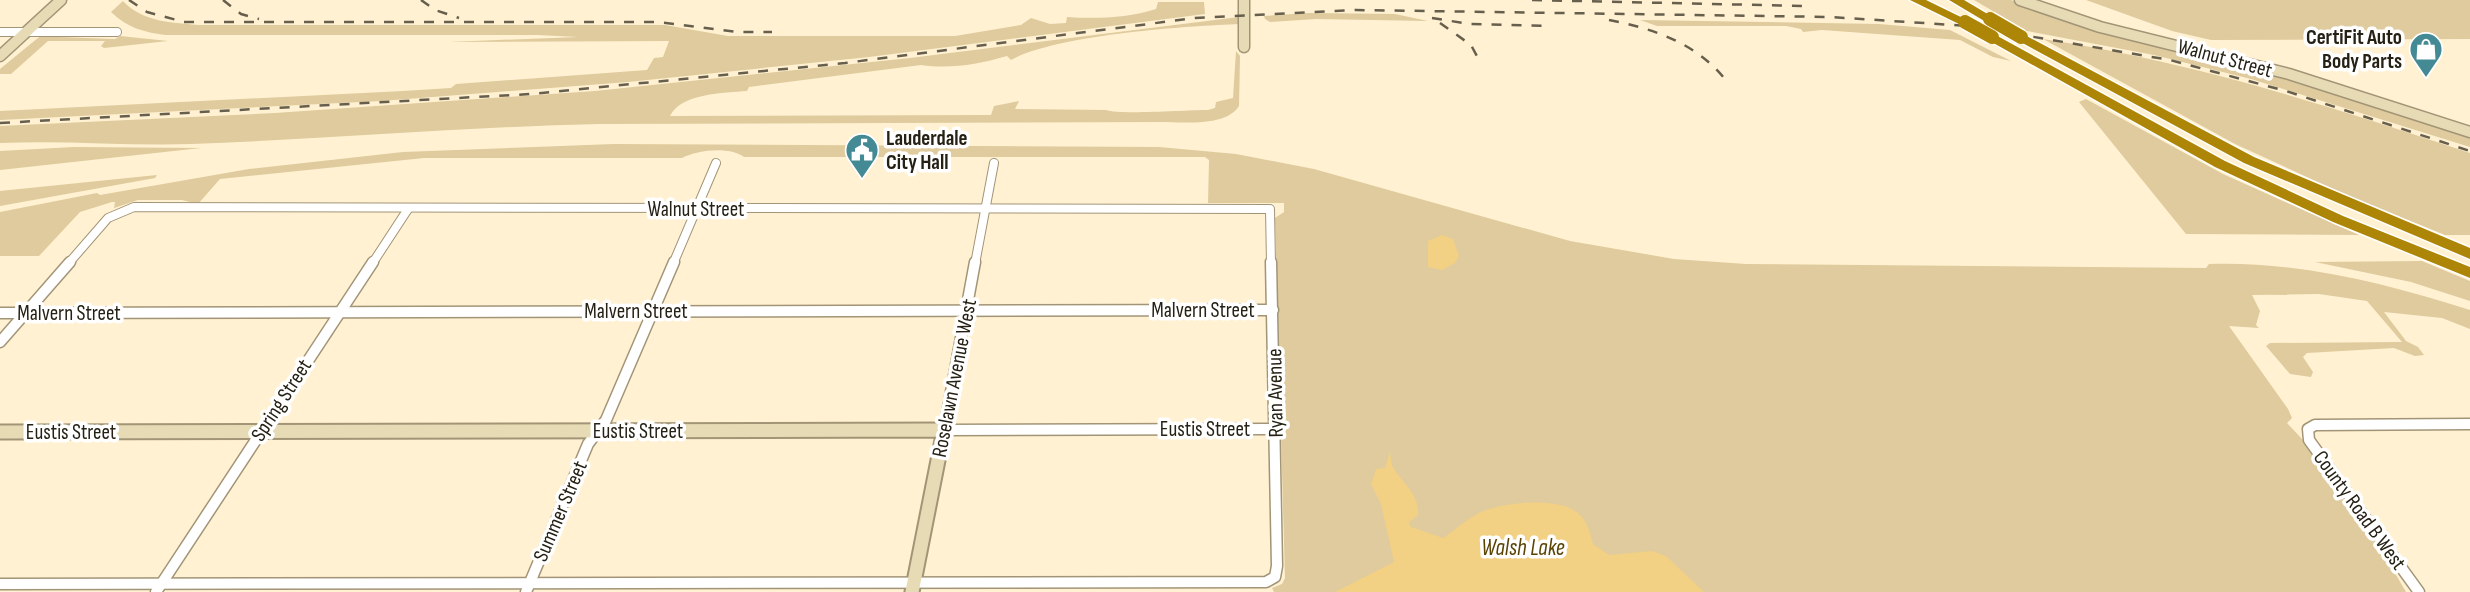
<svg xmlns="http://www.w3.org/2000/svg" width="2470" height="592" viewBox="0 0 2470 592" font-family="'Sofia Sans Condensed',sans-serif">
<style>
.green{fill:#dfcb9d}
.water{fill:#f2d084}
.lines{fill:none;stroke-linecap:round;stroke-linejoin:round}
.street-far1-casing{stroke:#a29577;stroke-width:10}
.street-casing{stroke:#a29577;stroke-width:13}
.secondary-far1-casing{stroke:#a29577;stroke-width:13}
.secondary-casing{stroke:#a29577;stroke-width:17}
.highway-casing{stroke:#fff;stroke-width:3}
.street-far1{stroke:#fff;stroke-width:8}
.street{stroke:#fff;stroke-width:10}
.secondary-far1{stroke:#e7dbb5;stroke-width:10}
.secondary{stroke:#e7dbb5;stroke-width:13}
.highway{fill:#ae8607;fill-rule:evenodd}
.rail{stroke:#675f4d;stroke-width:2.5;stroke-dasharray:10 10;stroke-linecap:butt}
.highway-bridge-casing{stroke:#fff;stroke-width:17;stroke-linecap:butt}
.highway-bridge{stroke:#ae8607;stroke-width:14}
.labels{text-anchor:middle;stroke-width:7;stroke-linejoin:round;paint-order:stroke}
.poi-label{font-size:21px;font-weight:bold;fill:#262115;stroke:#fff;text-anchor:end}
.street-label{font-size:21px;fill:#262115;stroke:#fff}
.water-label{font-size:23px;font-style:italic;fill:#5a4405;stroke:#fff}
</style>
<rect width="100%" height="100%" fill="#fff1d1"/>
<g class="green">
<path d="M1974 0H2011L2061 19 2268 73 2470 137V147L2251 79 2154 55 2027 31Z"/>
<path d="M2086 0H2470V39L2211 40 2172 31Z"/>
<path d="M123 1C142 22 173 23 200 25H665L728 36H955L1021 25 1031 18 1050 24 1066 23 1067 17C1097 19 1127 18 1156 9L1158 2H1204L1205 14 869 57 628 82 381 101 0 120V111L403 91 451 88 456 84 647 70 654 58 663 57 669 41 448 42 578 37 537 35H166C143 32 128 28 111 12Z"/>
<path d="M1309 13 1395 14 1428 21 1316 19 1270 22 1265 19 1264 16Z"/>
<path d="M1239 17 1240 24C1186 26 1055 35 1011 60L1007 56C976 65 950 69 921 65L749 87 747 91C724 93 681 93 670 116L991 115 994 106 1019 101 1015 109 1106 110C1119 115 1186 110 1208 110L1215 108 1216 102 1233 98 1236 51 1240 56 1239 106C1226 127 1183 122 1161 122L600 124C463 127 327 139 191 144 127 146 64 140 0 143V126L275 113 595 91 910 58Z"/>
<path d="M1640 20 1879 24 1950 30 2011 61 1993 57 1960 40 1822 30 1803 32 1801 29 1786 26H1657Z"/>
<path d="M44 33H62L59 37 115 39 120 36 168 41 104 48 101 46 105 41H48L11 74H0V69Z"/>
<path d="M2043 39C2190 61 2329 106 2470 153V235H2445L2344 194 2235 144Z"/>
<path d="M2086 99 2223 174 2359 235 2186 234 2079 102Z"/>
<path d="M614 144 1159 147 1236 154 1314 169 1570 241 1674 259 1746 264 2206 268 2209 264C2298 261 2385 283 2470 310V329L2442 318 2384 312 2406 341 2418 347 2424 355 2415 356 2394 348 2307 353 2303 357 2313 372 2311 377 2290 374 2266 346 2270 343 2402 342 2367 301 2319 294 2252 295 2260 311 2256 325 2259 328 2229 326 2288 409 2292 418 2287 423 2302 439 2389 563 2406 592H1274L1272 588 1282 584 1285 578 1275 218 1284 212V203H1208L1209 160 1205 157H744C729 146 697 150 682 158H424L220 179 198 204 182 200H138L114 208 115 202H112L80 212 39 256H0V212L97 193 100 195 249 169 403 152Z"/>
<path d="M74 147 201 148 0 170V151Z"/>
<path d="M157 175 155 178 0 206V191Z"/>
<path d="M2422 261 2470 281V301L2411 282 2315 262Z"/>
</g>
<g class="water">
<path d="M1442 235 1453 239 1459 256 1455 263 1442 270 1428 267V241Z"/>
<path d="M1390 452C1391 458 1391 465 1394 469 1404 484 1420 496 1418 515L1409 522 1411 527 1443 538C1455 530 1467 519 1479 513 1501 502 1555 497 1575 511 1587 519 1590 531 1593 544L1609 555 1652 551 1666 556 1704 592H1335L1394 562 1381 504 1371 484 1376 469 1385 468Z"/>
</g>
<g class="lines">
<defs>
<g id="street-far1">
<path d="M0 32H117"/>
<path d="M68 264 108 218 134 207 1270 209 1271 264"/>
<path d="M372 264 408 209"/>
<path d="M673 264 716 163"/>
<path d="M975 264 994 163"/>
</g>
<g id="street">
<path d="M975 262 944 430 1275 429"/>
<path d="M0 313 1273 310"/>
<path d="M0 342 70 262"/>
<path d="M0 584 1266 582 1275 577 1277 566 1271 262"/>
<path d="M156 592 373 262"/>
<path d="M526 592 588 444 606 420 674 262"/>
<path d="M2419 592 2309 440 2308 429 2315 425 2470 424"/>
</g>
<g id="secondary-far1">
<path d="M1244 0V47"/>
<path d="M2020 0 2100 27 2289 74 2470 132"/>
<path d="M0 56 61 0"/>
</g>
<path id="secondary" d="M0 432 944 430 912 592"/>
<g id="highway">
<path d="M1910 0H1926L1971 22 1969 25H1961Z"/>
<path d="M1949 0H1964L1996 19 1990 23 1986 22Z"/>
<path d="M1992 33 2225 161 2343 216 2470 267V278L2333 222 2215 167 1988 40 1986 37Z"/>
<path d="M2021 33 2254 157 2470 248V259L2244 163 2017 40 2015 37Z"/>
</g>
</defs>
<use href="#street-far1" class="street-far1-casing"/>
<use href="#street" class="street-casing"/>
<use href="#secondary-far1" class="secondary-far1-casing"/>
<use href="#secondary" class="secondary-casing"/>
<use href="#highway" class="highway-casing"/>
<use href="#street-far1" class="street-far1"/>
<use href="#street" class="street"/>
<use href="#secondary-far1" class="secondary-far1"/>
<use href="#secondary" class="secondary"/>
<use href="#highway" class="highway"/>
<g class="rail">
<path d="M129 0 147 12 184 22H658L738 32H772"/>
<path d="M223 0 241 14 259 19"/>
<path d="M421 0 435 10 459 18"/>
<path d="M1532 0 1805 6"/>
<path d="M1432 18 1470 24 1547 26"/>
<path d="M1609 20C1655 29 1699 44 1728 83"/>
<path d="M1440 23 1471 45 1478 58"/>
<path d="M0 123 531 94 845 63 1195 18 1356 10 1831 17 1969 26 2170 60 2286 91 2470 151"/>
</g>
<defs>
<g id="highway-bridge">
<path d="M1990 19 2021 37"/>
<path d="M1965 22 1992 37"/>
</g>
</defs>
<use href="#highway-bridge" class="highway-bridge-casing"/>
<use href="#highway-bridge" class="highway-bridge"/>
</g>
<defs>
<symbol id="shop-pin" viewBox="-11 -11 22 30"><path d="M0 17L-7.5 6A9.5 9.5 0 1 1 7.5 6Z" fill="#448a95" stroke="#fff"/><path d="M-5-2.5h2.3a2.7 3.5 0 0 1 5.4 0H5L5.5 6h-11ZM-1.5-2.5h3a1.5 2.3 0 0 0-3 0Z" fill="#fff"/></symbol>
<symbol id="civic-pin" viewBox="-11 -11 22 30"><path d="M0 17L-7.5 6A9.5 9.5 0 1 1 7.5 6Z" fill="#448a95" stroke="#fff"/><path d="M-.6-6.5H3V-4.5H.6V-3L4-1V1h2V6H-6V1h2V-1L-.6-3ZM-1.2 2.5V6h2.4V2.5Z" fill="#fff"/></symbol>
</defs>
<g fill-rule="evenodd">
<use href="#shop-pin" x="2407" y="30" width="38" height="52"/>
<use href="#civic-pin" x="843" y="131" width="38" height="52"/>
</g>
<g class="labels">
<g class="poi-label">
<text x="2402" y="44">CertiFit Auto<tspan x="2402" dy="24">Body Parts</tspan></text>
<text x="886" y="145" text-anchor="start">Lauderdale<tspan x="886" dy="24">City Hall</tspan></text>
</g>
<g class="street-label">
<text transform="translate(2225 58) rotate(15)" y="7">Walnut Street</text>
<text x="696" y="216">Walnut Street</text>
<text x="1203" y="317">Malvern Street</text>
<text x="636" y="318">Malvern Street</text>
<text x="69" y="320">Malvern Street</text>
<text transform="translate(954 378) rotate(-79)" y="7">Roselawn Avenue West</text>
<text transform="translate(1275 393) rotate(-91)" y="7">Ryan Avenue</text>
<text transform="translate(281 400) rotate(-57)" y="7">Spring Street</text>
<text x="1205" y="436">Eustis Street</text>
<text x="638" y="438">Eustis Street</text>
<text x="71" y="439">Eustis Street</text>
<text transform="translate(2360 510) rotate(54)" y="7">County Road B West</text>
<text transform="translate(560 511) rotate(-67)" y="7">Summer Street</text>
</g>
<g class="water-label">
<text x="1523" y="555">Walsh Lake</text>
</g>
</g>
</svg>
